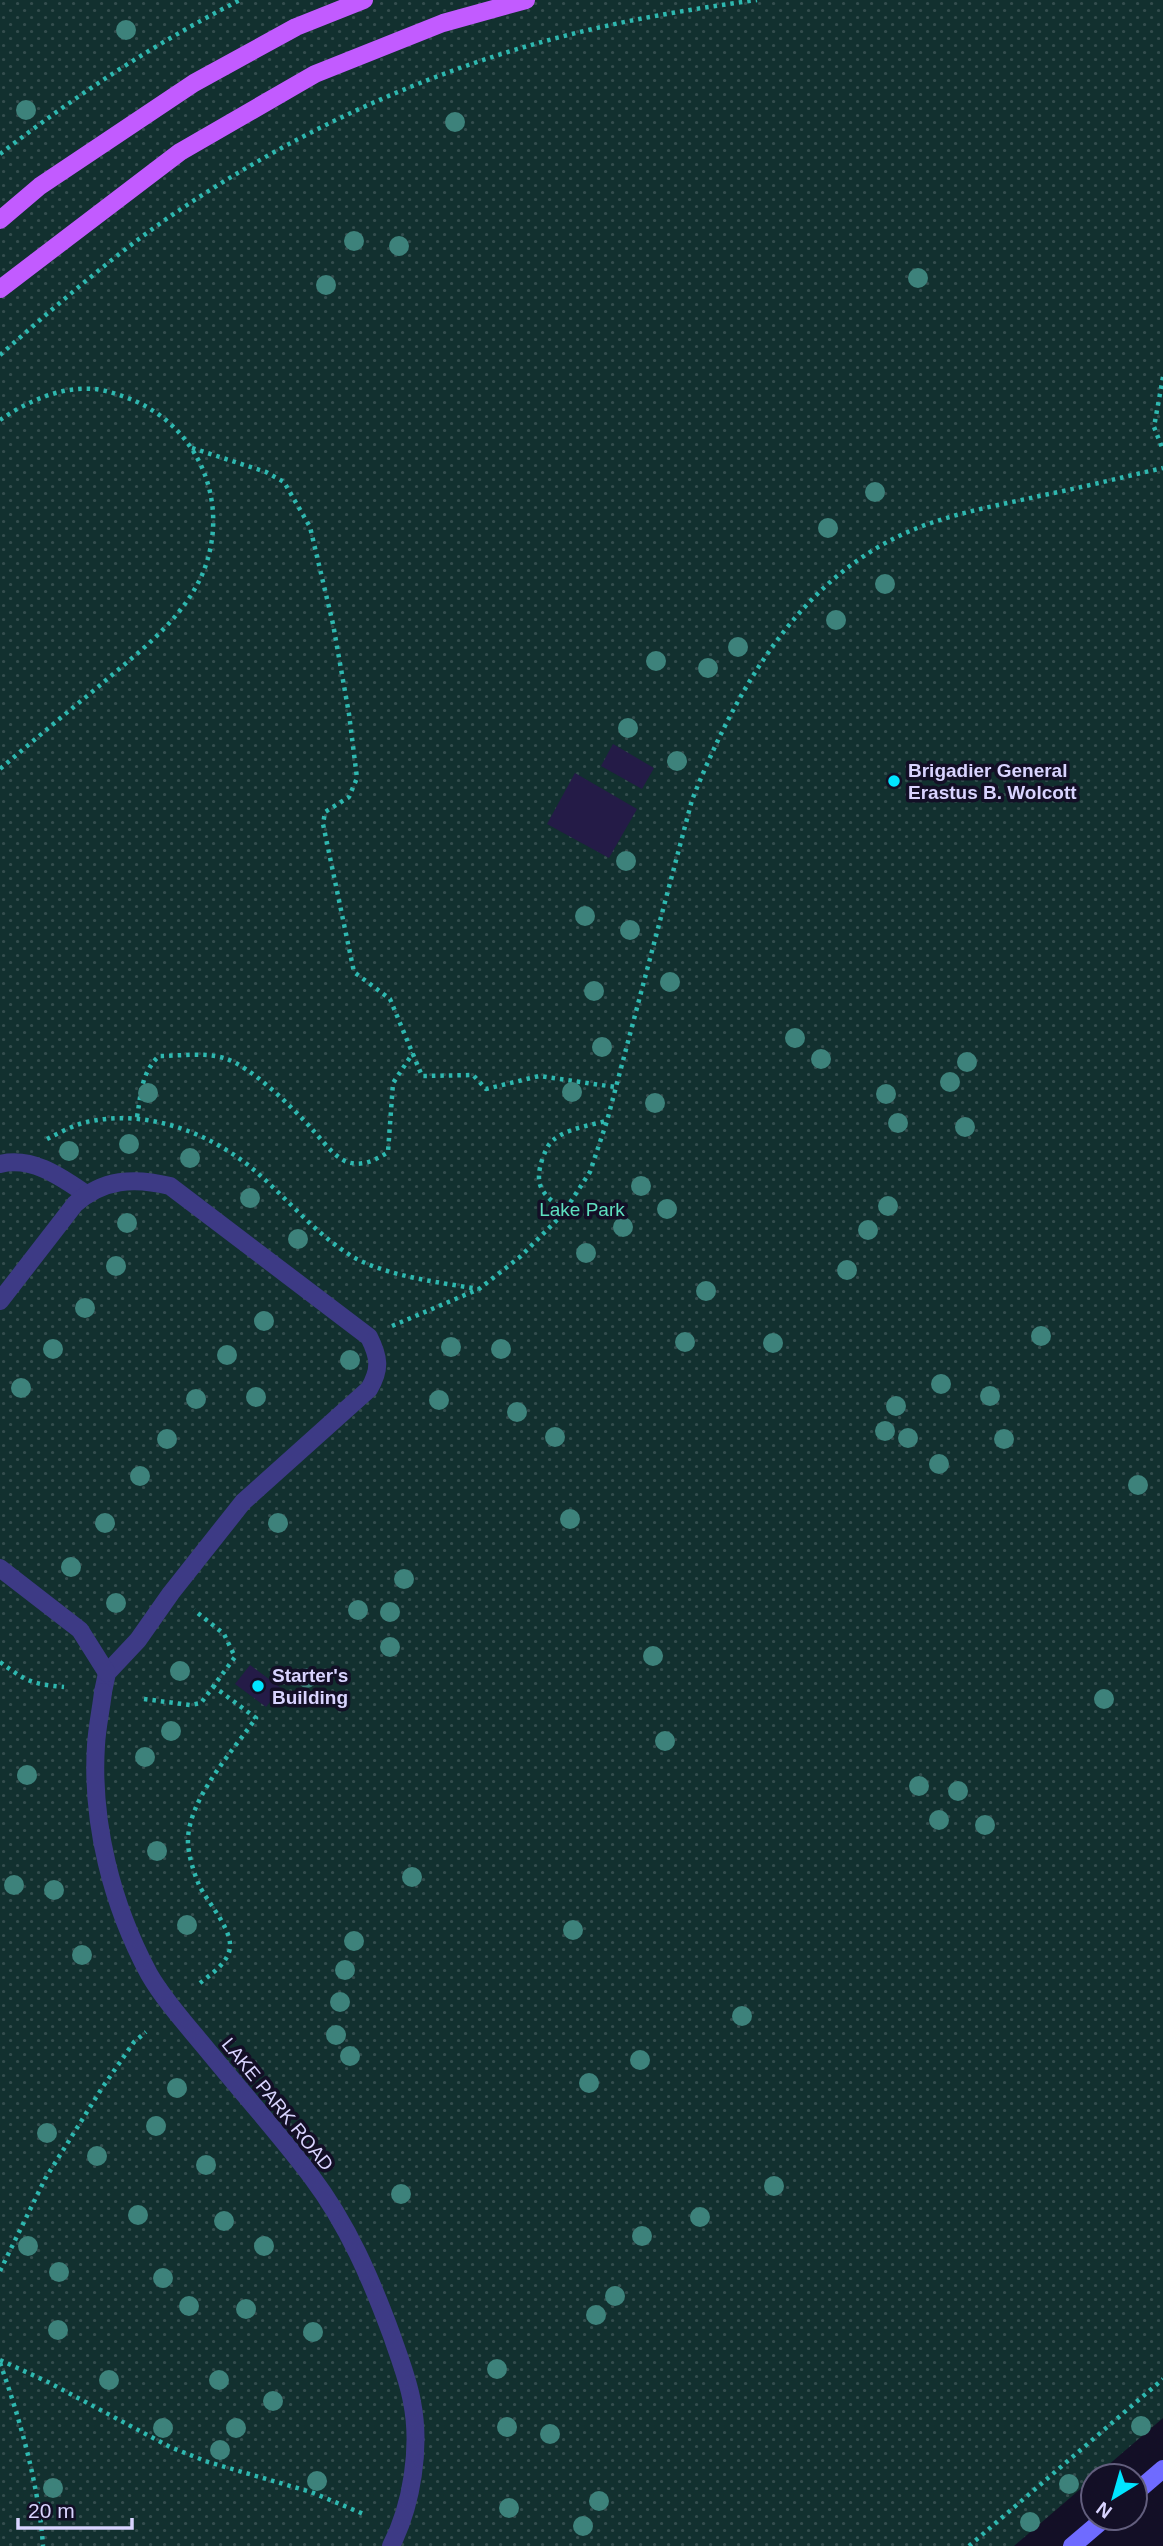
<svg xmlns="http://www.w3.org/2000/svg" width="1163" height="2546" viewBox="0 0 1163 2546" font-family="Arial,sans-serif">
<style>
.park{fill:url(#park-dots)}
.building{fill:#241b47}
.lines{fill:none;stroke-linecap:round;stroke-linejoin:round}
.path{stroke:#2fb8b0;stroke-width:4.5;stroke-dasharray:3.5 5;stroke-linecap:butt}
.lane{stroke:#3d3a85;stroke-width:18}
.street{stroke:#3d3a85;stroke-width:18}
.secondary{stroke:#6f6bff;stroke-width:18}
.primary{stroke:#c25bff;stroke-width:18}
.tree{fill:#3d827b}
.poi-dot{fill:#00e5ff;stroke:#130f26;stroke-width:2.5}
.labels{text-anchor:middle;stroke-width:7;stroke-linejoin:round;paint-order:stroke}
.poi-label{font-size:19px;font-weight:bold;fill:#d9d4ff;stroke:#130f26;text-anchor:start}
.park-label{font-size:19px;fill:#5fe0c0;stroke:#130f26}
.street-label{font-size:19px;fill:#d9d4ff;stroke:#130f26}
</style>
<defs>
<pattern id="park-dots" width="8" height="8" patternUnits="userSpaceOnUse" patternTransform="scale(1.75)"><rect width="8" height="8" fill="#12302f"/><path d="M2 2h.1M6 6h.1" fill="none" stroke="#344d4e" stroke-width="1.8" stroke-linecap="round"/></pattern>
</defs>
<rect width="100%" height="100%" fill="#130f26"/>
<path class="park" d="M0 0H1163V2418L1014 2546H0Z"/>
<g class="building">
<path d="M613 744 654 768 642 789 601 766Z"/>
<path d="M575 773 637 809 609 858 547 824Z"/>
<path d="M250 1665 281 1688 266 1707 235 1684Z"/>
</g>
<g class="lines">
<g class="path">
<path d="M0 154C78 94 152 45 240 0"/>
<path d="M0 355C58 304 117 252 181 209 309 123 455 59 606 26 655 15 706 7 757 0"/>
<path d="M1163 377 1154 427 1163 450"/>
<path d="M0 420C26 402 61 386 94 389 107 390 123 396 135 401 202 431 231 507 202 575 180 623 137 653 98 687 65 714 33 741 0 769"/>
<path d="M192 448 266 472 284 482 310 527 333 624 349 714 357 778 349 797 325 812 323 824 354 972 390 999 422 1076 473 1075 486 1089 539 1076 615 1087"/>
<path d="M137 1117C141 1094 141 1073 159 1056 179 1056 204 1052 224 1058 251 1066 293 1108 312 1129 322 1140 333 1156 347 1162 362 1167 376 1160 388 1152L393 1083 413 1053"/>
<path d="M47 1139C61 1132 77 1123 92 1121 152 1109 218 1136 262 1177 292 1204 320 1238 355 1258 391 1277 438 1282 478 1289"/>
<path d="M565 1211C542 1194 533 1186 543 1157 547 1147 549 1142 559 1136 572 1128 591 1125 606 1121"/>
<path d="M392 1326 479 1289 521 1256 562 1215 590 1172 607 1121 692 800C735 692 798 579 910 531 952 513 1000 505 1044 495 1084 487 1123 477 1163 468"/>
<path d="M0 1662C26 1681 31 1684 64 1687"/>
<path d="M144 1699 190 1705 201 1703 235 1657 224 1634 194 1610"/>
<path d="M200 1983C210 1975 225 1965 229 1952 236 1933 207 1902 199 1885 194 1873 189 1857 188 1844 186 1801 233 1751 256 1718L213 1686"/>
<path d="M0 2271 45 2179 102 2088 134 2042 146 2032"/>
<path d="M0 2360 48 2382 170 2447 208 2462 311 2492 366 2515"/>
<path d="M0 2363C20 2419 39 2486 43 2546"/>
<path d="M969 2546 1163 2379"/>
</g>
<g class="lane">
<path d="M0 1164C32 1156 61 1177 86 1194"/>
<path d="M0 1301 75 1204C103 1179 134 1177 170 1186L369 1337C379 1357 381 1369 369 1389L243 1502 171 1593 138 1640 107 1673 103 1692"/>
<path d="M0 1568 80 1630 107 1673"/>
</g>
<path class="street" d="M103 1692C101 1710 97 1727 96 1745 91 1823 112 1905 149 1974 164 2000 185 2023 204 2046 239 2089 277 2131 311 2176 348 2225 371 2279 392 2336 399 2357 408 2379 412 2402 421 2447 412 2505 391 2546"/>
<g class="secondary">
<path d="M1135 2493 1163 2469"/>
<path d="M1072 2546 1105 2518"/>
</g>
<g class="primary">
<path d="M0 220 40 186 194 83 296 27 364 0"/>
<path d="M0 289 180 152 315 74 443 23 526 0"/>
</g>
</g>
<g class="tree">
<circle cx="126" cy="30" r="10"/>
<circle cx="26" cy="110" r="10"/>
<circle cx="455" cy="122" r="10"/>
<circle cx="354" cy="241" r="10"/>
<circle cx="399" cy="246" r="10"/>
<circle cx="918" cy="278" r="10"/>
<circle cx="326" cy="285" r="10"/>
<circle cx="875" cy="492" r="10"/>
<circle cx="828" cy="528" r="10"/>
<circle cx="885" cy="584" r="10"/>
<circle cx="836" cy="620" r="10"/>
<circle cx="738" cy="647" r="10"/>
<circle cx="656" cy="661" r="10"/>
<circle cx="708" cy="668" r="10"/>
<circle cx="628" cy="728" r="10"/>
<circle cx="677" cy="761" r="10"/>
<circle cx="626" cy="861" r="10"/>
<circle cx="585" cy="916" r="10"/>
<circle cx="630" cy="930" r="10"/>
<circle cx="670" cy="982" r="10"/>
<circle cx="594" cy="991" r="10"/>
<circle cx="795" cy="1038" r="10"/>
<circle cx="602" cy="1047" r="10"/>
<circle cx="821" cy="1059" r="10"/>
<circle cx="967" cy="1062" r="10"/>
<circle cx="950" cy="1082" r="10"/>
<circle cx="572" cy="1092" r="10"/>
<circle cx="148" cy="1093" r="10"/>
<circle cx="886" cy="1094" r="10"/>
<circle cx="655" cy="1103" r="10"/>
<circle cx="898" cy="1123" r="10"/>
<circle cx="965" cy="1127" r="10"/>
<circle cx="129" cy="1144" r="10"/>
<circle cx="69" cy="1151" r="10"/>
<circle cx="190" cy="1158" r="10"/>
<circle cx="641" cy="1186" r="10"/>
<circle cx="250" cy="1198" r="10"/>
<circle cx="888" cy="1206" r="10"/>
<circle cx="667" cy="1209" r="10"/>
<circle cx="127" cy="1223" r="10"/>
<circle cx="623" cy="1227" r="10"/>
<circle cx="868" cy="1230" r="10"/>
<circle cx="298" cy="1239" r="10"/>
<circle cx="586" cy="1253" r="10"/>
<circle cx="116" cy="1266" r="10"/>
<circle cx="847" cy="1270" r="10"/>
<circle cx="706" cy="1291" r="10"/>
<circle cx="85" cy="1308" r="10"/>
<circle cx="264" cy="1321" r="10"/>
<circle cx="1041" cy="1336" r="10"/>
<circle cx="685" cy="1342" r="10"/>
<circle cx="773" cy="1343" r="10"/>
<circle cx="451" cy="1347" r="10"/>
<circle cx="53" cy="1349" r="10"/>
<circle cx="501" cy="1349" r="10"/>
<circle cx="227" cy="1355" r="10"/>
<circle cx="350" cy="1360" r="10"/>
<circle cx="941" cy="1384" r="10"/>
<circle cx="21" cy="1388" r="10"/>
<circle cx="990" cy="1396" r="10"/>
<circle cx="256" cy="1397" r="10"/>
<circle cx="196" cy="1399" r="10"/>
<circle cx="439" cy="1400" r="10"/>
<circle cx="896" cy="1406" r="10"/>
<circle cx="517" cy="1412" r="10"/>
<circle cx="885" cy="1431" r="10"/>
<circle cx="555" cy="1437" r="10"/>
<circle cx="908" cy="1438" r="10"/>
<circle cx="167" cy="1439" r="10"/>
<circle cx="1004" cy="1439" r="10"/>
<circle cx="939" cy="1464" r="10"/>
<circle cx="140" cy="1476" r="10"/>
<circle cx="1138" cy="1485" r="10"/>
<circle cx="570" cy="1519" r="10"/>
<circle cx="105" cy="1523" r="10"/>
<circle cx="278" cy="1523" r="10"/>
<circle cx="71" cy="1567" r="10"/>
<circle cx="404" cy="1579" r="10"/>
<circle cx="116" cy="1603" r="10"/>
<circle cx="358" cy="1610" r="10"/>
<circle cx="390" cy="1612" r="10"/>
<circle cx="390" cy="1647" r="10"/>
<circle cx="653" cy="1656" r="10"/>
<circle cx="180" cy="1671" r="10"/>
<circle cx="307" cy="1678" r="10"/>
<circle cx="1104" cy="1699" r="10"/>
<circle cx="171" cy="1731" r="10"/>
<circle cx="665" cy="1741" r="10"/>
<circle cx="145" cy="1757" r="10"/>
<circle cx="27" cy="1775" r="10"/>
<circle cx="919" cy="1786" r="10"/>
<circle cx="958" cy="1791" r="10"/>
<circle cx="939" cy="1820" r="10"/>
<circle cx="985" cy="1825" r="10"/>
<circle cx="157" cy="1851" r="10"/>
<circle cx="412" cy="1877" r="10"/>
<circle cx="14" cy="1885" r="10"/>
<circle cx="54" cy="1890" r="10"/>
<circle cx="187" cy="1925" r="10"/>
<circle cx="573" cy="1930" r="10"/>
<circle cx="354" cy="1941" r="10"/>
<circle cx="82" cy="1955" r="10"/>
<circle cx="345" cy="1970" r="10"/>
<circle cx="340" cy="2002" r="10"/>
<circle cx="742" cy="2016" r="10"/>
<circle cx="336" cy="2035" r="10"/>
<circle cx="350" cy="2056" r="10"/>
<circle cx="640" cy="2060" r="10"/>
<circle cx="589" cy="2083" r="10"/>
<circle cx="177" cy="2088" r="10"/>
<circle cx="156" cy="2126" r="10"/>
<circle cx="47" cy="2133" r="10"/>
<circle cx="97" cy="2156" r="10"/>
<circle cx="206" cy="2165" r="10"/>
<circle cx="774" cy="2186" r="10"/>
<circle cx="401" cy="2194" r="10"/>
<circle cx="138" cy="2215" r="10"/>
<circle cx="700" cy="2217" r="10"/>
<circle cx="224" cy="2221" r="10"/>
<circle cx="642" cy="2236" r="10"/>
<circle cx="28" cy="2246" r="10"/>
<circle cx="264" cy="2246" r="10"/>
<circle cx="59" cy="2272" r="10"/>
<circle cx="163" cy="2278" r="10"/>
<circle cx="615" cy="2296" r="10"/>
<circle cx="189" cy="2306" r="10"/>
<circle cx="246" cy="2309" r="10"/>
<circle cx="596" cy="2315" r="10"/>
<circle cx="58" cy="2330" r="10"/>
<circle cx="313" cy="2332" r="10"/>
<circle cx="497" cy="2369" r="10"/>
<circle cx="109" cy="2380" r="10"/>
<circle cx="219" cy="2380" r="10"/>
<circle cx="273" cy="2401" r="10"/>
<circle cx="1141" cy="2426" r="10"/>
<circle cx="507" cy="2427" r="10"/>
<circle cx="163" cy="2428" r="10"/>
<circle cx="236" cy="2428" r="10"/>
<circle cx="550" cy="2434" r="10"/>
<circle cx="220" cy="2450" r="10"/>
<circle cx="317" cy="2481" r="10"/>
<circle cx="1069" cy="2484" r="10"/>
<circle cx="53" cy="2488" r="10"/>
<circle cx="599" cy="2501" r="10"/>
<circle cx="509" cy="2508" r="10"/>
<circle cx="1030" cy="2522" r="10"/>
<circle cx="583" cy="2526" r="10"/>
</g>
<g class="poi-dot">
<circle cx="894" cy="781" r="7"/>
<circle cx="258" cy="1686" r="7"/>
</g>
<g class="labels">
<g class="poi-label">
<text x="908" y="777">Brigadier General<tspan x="908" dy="22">Erastus B. Wolcott</tspan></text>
<text x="272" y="1682">Starter's<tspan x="272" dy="22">Building</tspan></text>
</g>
<g class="park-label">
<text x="582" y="1216">Lake Park</text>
</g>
<g class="street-label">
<text transform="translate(278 2104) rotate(51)" y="7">LAKE PARK ROAD</text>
</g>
</g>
<g transform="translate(1114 2497) rotate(217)"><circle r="33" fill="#130f26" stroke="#625e7d" stroke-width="2"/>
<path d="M0-5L12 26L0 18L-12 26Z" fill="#00e5ff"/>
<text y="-10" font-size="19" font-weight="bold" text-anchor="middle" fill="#d9d4ff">N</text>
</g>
<path d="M18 2518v10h114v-10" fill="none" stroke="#d9d4ff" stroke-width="3.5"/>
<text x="28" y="2518" font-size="21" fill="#d9d4ff" stroke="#130f26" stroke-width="5" paint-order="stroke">20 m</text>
</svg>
